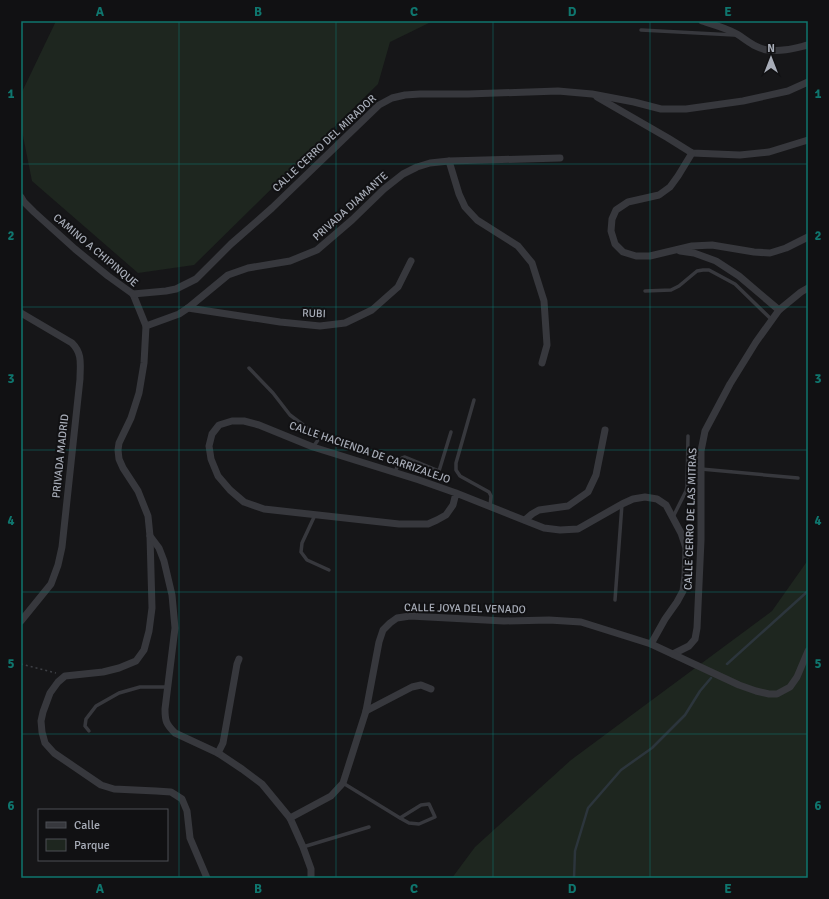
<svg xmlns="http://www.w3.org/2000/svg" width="829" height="899" viewBox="0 0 829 899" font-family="Signika,sans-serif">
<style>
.green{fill:#1e261f}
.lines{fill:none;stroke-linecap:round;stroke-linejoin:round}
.stream{stroke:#2c353c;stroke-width:2.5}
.path{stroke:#3d3f44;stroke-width:1.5;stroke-dasharray:2 3;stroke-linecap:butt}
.service{stroke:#37383d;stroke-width:3.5}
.minor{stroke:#37383d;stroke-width:7}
.grid{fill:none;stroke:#0f766e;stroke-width:1;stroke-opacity:0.55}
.labels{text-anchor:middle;stroke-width:4;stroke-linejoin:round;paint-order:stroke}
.street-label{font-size:11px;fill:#a8adb8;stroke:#111113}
.neatline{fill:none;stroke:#0f766e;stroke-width:1.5}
.grid-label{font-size:13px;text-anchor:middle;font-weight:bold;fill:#0f766e}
</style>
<rect width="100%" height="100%" fill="#161618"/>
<g class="green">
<path d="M56 21H433L390 42 378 84 194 265 138 273 32 181 21 126V94Z"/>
<path d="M808 560V878H452L475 847 571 760 772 611Z"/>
</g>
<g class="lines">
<g class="stream">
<path d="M727 664 808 591"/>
<path d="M574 878 575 851 588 808 621 770 652 748 685 715 700 691 711 678"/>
</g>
<path class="path" d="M21 664 56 673"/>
<g class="service">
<path d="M641 30 734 35"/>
<path d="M645 291 671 290 679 286 697 271 703 270H709L735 284 772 320"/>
<path d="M249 368 273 393 290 415 318 436V440L313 447"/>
<path d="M474 400 456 463V470L460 476 489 492 491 496 490 507"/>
<path d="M701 469 798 478"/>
<path d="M395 472 400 460 402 458 405 457 439 471 451 432"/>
<path d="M315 515 302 543 301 552 307 560 329 570"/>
<path d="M673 517 686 491 687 487 688 436"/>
<path d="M615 600 622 504"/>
<path d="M89 731 85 726 86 719 96 706 119 693 140 687H167"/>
<path d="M343 783 400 818 409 823 419 824 435 817 429 804 421 805 400 818"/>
<path d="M303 847 369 827"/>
</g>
<g class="minor">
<path d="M702 21C715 25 726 28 737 34 747 40 756 49 768 50 782 52 795 48 808 45"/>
<path d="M597 97 668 138 692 153 740 155 769 152 808 140"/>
<path d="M692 153 678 176 670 187 659 195 628 202 616 210 612 219 611 231 615 244 623 252 636 256H650L692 246 712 245 754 252 770 253 786 248 808 237"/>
<path d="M449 161 459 194 465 207 477 220 518 246 532 263 544 301 547 345 542 363"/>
<path d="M21 197 24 202 34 212 75 249 108 276 133 294 146 326 144 363 139 393 131 418 119 443 118 450 119 459 123 468 138 491 148 516 150 536 152 608 149 631 144 650 136 661 119 668 103 672 65 676 58 682 50 693 43 712 41 721 42 732 45 743 54 753 101 785 114 789 156 791 171 792 182 799 187 811 190 838 207 878"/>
<path d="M680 251 694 253 716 261 739 276 779 310"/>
<path d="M133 294 166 291 176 289 196 279 231 244 272 208 379 105 392 98 405 95 420 94H468L558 91 592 94 634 102 661 109H686L743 101 788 91 808 82"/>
<path d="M188 308 280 322 320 326 345 323 372 310 398 287 411 261"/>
<path d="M21 313 72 343C83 354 80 365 80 379L62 547 58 565 51 584 21 621"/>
<path d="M146 326 179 314 188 308 228 275 248 268 290 261 317 250 352 220 384 189 403 174 417 167 430 163 449 161 560 158"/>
<path d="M456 493 453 505 446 515 437 520 428 524H399L264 509 244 502 230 490 218 476 211 459 209 446 212 434 219 425 232 421H244L259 425 313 447 419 480 456 493 544 528 560 530 578 529 622 504 633 499 645 497 657 499 666 505 681 533 686 548 685 576 683 591 677 602 665 619 651 644"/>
<path d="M525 520 532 514 539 510 568 506 588 492 596 475 605 430"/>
<path d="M150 536 159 548 164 561 172 595 175 628 165 709C165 721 166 724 175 733L218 753 242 769 262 784 290 818 303 847 311 869V878"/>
<path d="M673 654 689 646 695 639 697 628 701 540V451L705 431 730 384 756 342 779 310 801 292 808 288"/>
<path d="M366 711 387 700 412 687 421 685 431 689"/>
<path d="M218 753 223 743 237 664 239 659"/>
<path d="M290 818 331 796 343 783 366 711 379 642 383 630 390 623 397 618 410 616 504 621 549 620 581 622 651 644 739 685 756 691 769 694H777L790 687 797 677 808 651"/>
</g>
</g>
<path class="grid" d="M179 21V878M336 21V878M493 21V878M650 21V878M21 164H808M21 307H808M21 450H808M21 592H808M21 734H808"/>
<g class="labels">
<g class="street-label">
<text transform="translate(324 143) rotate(-43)" y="4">CALLE CERRO DEL MIRADOR</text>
<text transform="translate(350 206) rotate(-42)" y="4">PRIVADA DIAMANTE</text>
<text transform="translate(96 250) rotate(40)" y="4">CAMINO A CHIPINQUE</text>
<text transform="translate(314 313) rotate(2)" y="4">RUBI</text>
<text transform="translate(370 452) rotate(19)" y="4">CALLE HACIENDA DE CARRIZALEJO</text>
<text transform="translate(60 456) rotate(-84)" y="4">PRIVADA MADRID</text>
<text transform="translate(690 519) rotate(-88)" y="4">CALLE CERRO DE LAS MITRAS</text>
<text transform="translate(465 608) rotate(1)" y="4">CALLE JOYA DEL VENADO</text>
</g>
</g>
<rect width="829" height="899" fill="none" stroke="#111113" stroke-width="44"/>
<rect x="38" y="809" width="130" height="52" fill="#111113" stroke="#4d4f55"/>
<rect x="46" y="822" width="20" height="6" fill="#37383d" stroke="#4d4f55"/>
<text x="74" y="829" font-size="12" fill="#a8adb8">Calle</text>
<rect x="46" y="839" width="20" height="12" fill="#1e261f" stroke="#4d4f55"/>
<text x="74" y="849" font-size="12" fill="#a8adb8">Parque</text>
<g transform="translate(771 58)" stroke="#111113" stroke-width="3" paint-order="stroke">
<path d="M0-3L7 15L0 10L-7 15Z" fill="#a8adb8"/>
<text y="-6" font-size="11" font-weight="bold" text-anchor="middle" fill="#a8adb8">N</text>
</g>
<rect x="22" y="22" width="785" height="855" class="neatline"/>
<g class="grid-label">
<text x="100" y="16">A</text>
<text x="258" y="16">B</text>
<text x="414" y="16">C</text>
<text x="572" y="16">D</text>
<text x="728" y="16">E</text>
<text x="11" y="98">1</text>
<text x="818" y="98">1</text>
<text x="11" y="240">2</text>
<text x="818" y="240">2</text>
<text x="11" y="383">3</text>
<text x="818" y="383">3</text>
<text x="11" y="525">4</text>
<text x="818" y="525">4</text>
<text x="11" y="668">5</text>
<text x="818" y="668">5</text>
<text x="11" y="810">6</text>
<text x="818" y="810">6</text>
<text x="100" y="893">A</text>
<text x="258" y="893">B</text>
<text x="414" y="893">C</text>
<text x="572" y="893">D</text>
<text x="728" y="893">E</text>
</g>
</svg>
